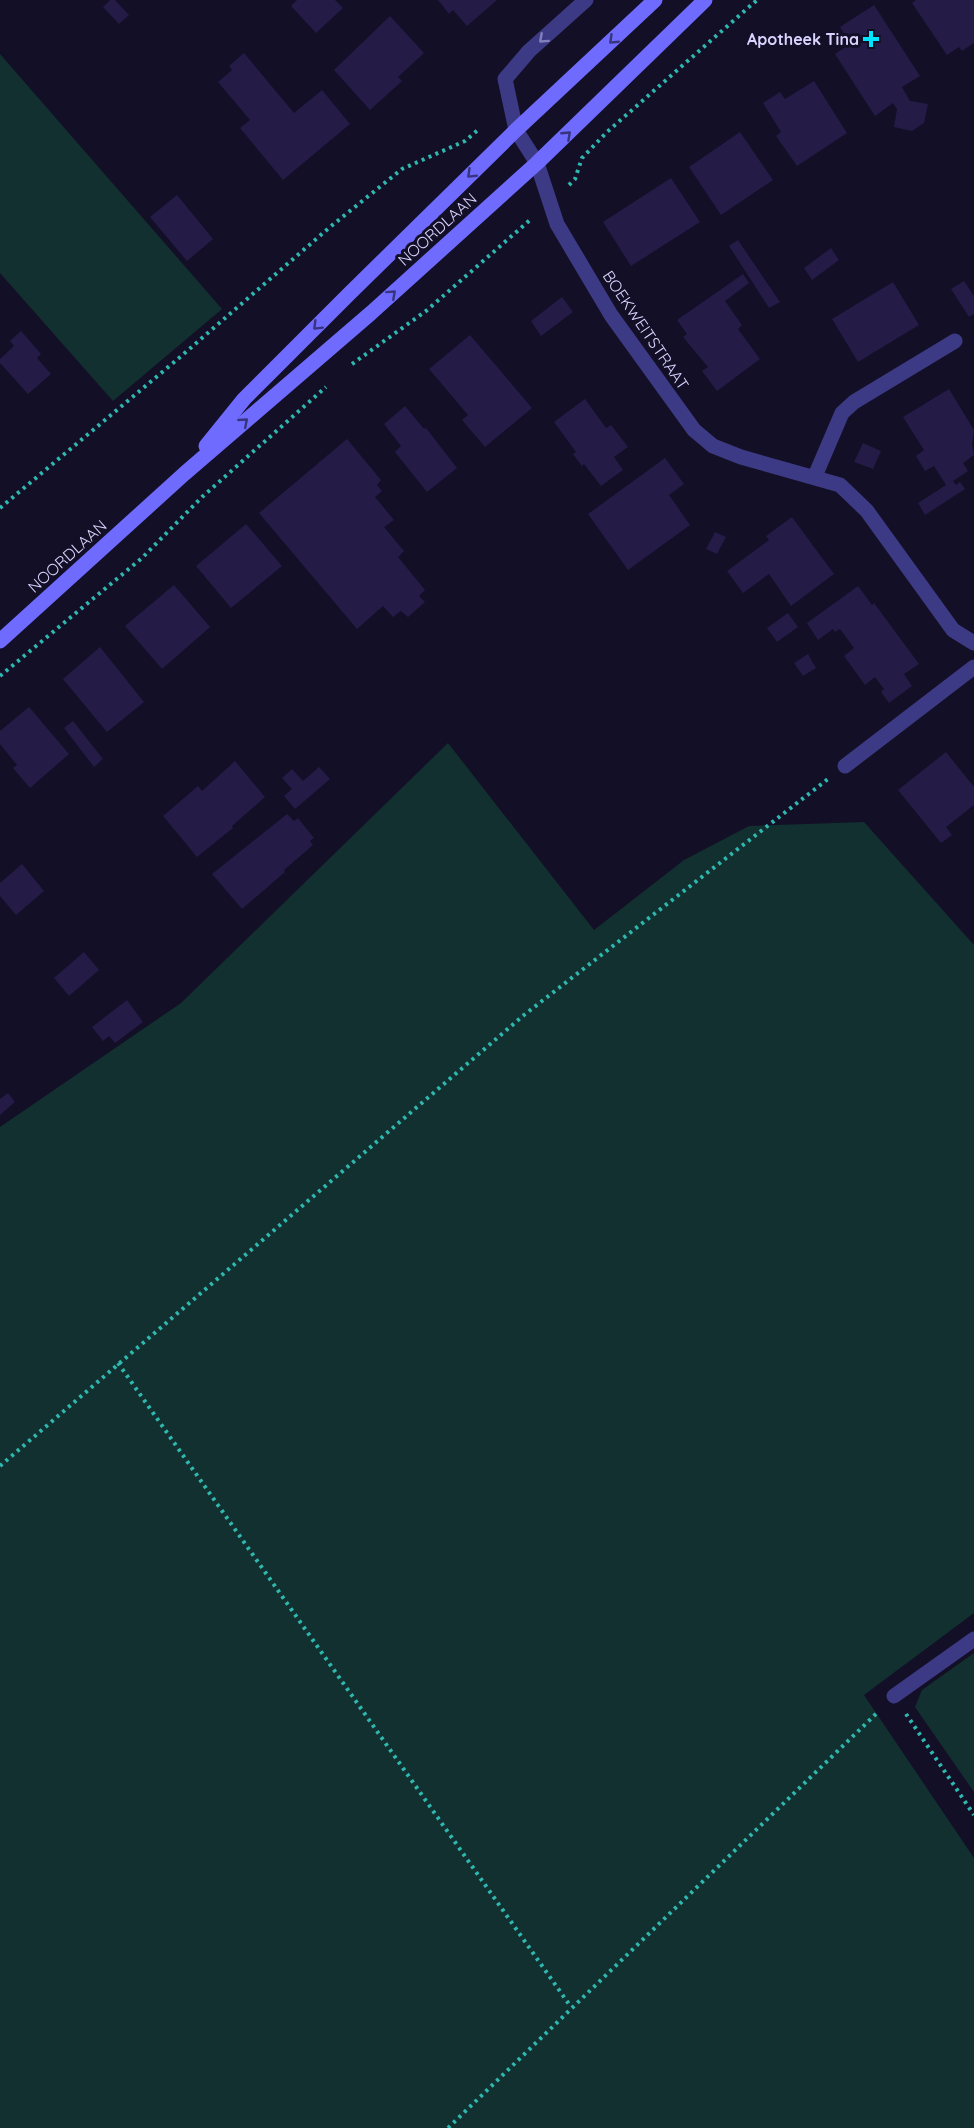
<svg xmlns="http://www.w3.org/2000/svg" width="974" height="2128" viewBox="0 0 974 2128" font-family="Quicksand,sans-serif">
<style>
.green{fill:#12302f}
.building{fill:#241b47}
.lines{fill:none;stroke-linecap:round;stroke-linejoin:round}
.path{stroke:#2fb8b0;stroke-width:4;stroke-dasharray:3 4.5;stroke-linecap:butt}
.minor{stroke:#3d3a85;stroke-width:15}
.secondary{stroke:#6f6bff;stroke-width:15}
.oneway{stroke:#837fbc}
.oneway2{stroke:#38347d}
.poi-dot{fill:#00e5ff;stroke:#130f26;stroke-width:2}
.labels{text-anchor:middle;stroke-width:6;stroke-linejoin:round;paint-order:stroke}
.poi-label{font-size:16px;font-weight:bold;fill:#d9d4ff;stroke:#130f26;text-anchor:end}
.street-label{font-size:16px;fill:#d9d4ff;stroke:#130f26}
</style>
<rect width="100%" height="100%" fill="#130f26"/>
<g class="green">
<path d="M0 54 222 309 113 401 0 273Z"/>
<path d="M448 743 594 930 684 860 749 826 864 822 974 945V1613L864 1695 974 1858V2128H0V1127L181 1003Z"/>
<path d="M974 1653V1792L915 1707 922 1690Z"/>
</g>
<g class="building">
<path d="M110 0H115L129 15 119 24 103 7Z"/>
<path d="M297 0H335L343 8 316 33 291 6Z"/>
<path d="M438 0H497L467 26 453 10 449 14Z"/>
<path d="M916 0H974V43L962 51 959 47 947 55 912 3Z"/>
<path d="M874 5 920 76 902 87 910 101 928 104 924 123 912 131 894 127 897 109 893 103 875 116 835 54 850 44 840 27Z"/>
<path d="M390 16 424 53 398 77 402 81 370 110 334 70Z"/>
<path d="M244 53 294 113 322 90 350 124 283 180 240 128 250 120 218 82 232 70 229 66Z"/>
<path d="M814 81 847 133 797 166 776 136 781 132 763 103 780 92 785 99Z"/>
<path d="M740 132 773 180 721 215 689 167Z"/>
<path d="M671 178 700 222 631 266 603 222Z"/>
<path d="M177 195 213 239 187 261 150 217Z"/>
<path d="M738 240 780 302 769 308 729 246Z"/>
<path d="M831 248 839 260 812 280 804 268Z"/>
<path d="M743 274 749 283 725 301 742 325 738 329 760 359 717 391 702 371 708 367 683 337 687 334 677 320Z"/>
<path d="M964 281 974 296V314L969 317 951 289Z"/>
<path d="M893 282 919 325 858 362 832 319Z"/>
<path d="M562 297 573 312 541 336 531 321Z"/>
<path d="M21 331 41 354 37 358 51 374 28 394 0 363V359L14 346 10 341Z"/>
<path d="M470 335 532 408 485 447 462 420 468 415 429 369Z"/>
<path d="M949 389 974 430 972 445 974 455 963 463 968 471 953 481 956 485 960 482 965 489 925 515 918 503 946 485 934 466 925 471 916 456 924 450 903 417Z"/>
<path d="M585 399 606 428 611 425 628 447 614 457 623 470 601 486 584 464 582 466 573 454 576 452 554 422Z"/>
<path d="M405 406 424 429 426 428 457 468 427 492 395 452 401 446 384 424Z"/>
<path d="M347 439 381 480 377 485 382 491 375 497 394 520 384 527 404 551 398 557 425 590 419 596 425 602 408 617 401 611 393 617 383 606 357 629 259 513Z"/>
<path d="M863 443 881 451 873 469 854 462Z"/>
<path d="M665 458 684 484 669 495 690 525 628 570 588 514Z"/>
<path d="M792 517 834 574 791 606 769 574 743 593 727 571 769 540 766 536Z"/>
<path d="M246 524 282 566 231 608 196 566Z"/>
<path d="M715 532 726 537 717 554 706 549Z"/>
<path d="M174 585 210 627 162 669 125 626Z"/>
<path d="M858 586 872 605 874 603 919 664 904 674 912 686 889 703 881 692 884 689 875 677 865 685 844 656 854 648 840 629 835 632 833 629 818 640 807 623Z"/>
<path d="M788 613 798 627 777 642 767 628Z"/>
<path d="M100 647 144 702 107 732 63 679Z"/>
<path d="M808 654 816 668 803 676 794 663Z"/>
<path d="M29 707 69 754 30 788 13 768 17 765 0 744V731Z"/>
<path d="M73 721 103 759 94 767 64 728Z"/>
<path d="M946 752 974 787V805L946 827 952 835 941 843 898 790Z"/>
<path d="M235 761 265 797 232 826 233 828 197 857 163 816 198 786 202 791Z"/>
<path d="M319 767 330 779 295 809 284 796 292 789 282 778 292 769 303 781Z"/>
<path d="M287 814 294 821 298 818 314 838 310 841 313 845 284 870 285 872 242 909 212 874Z"/>
<path d="M22 864 44 891 16 915 0 896V883Z"/>
<path d="M84 952 99 970 69 996 54 978Z"/>
<path d="M127 1000 143 1022 115 1043 109 1036 103 1041 92 1027Z"/>
<path d="M8 1093 15 1102 0 1115V1099Z"/>
</g>
<g class="lines">
<g class="path">
<path d="M569 185 575 179 582 158 607 132 757 0"/>
<path d="M352 364 426 311 530 220"/>
<path d="M0 508 179 358 330 227 402 169 465 141 479 129"/>
<path d="M0 676 142 558 202 497 326 387"/>
<path d="M118 1363 571 2007"/>
<path d="M0 1466 524 1015 828 779"/>
<path d="M906 1714 974 1815"/>
<path d="M448 2128 879 1711"/>
</g>
<g class="minor">
<path d="M586 0 529 51 505 79 516 130 537 163 557 224 611 315 694 430 713 446 741 457 840 485 867 511 953 630 974 643"/>
<path d="M815 476 842 413 854 402 955 341"/>
<path d="M845 766 974 667"/>
<path d="M894 1696 974 1639"/>
</g>
<g class="secondary">
<path d="M206 446 244 399 349 294 516 130 655 0"/>
<path d="M0 641 184 474 371 313 537 163 705 0"/>
</g>
</g>
<defs><path id="oneway-chevron" d="M-2-3.5L2.5 0L-2 3.5" fill="none" stroke-width="1.6" stroke-linecap="round" stroke-linejoin="round" transform="scale(1.5)"/></defs>
<use class="oneway" href="#oneway-chevron" transform="translate(543 39) rotate(138)"/>
<g class="oneway2">
<use href="#oneway-chevron" transform="translate(613 40) rotate(136)"/>
<use href="#oneway-chevron" transform="translate(567 135) rotate(-43)"/>
<use href="#oneway-chevron" transform="translate(471 174) rotate(136)"/>
<use href="#oneway-chevron" transform="translate(392 294) rotate(-42)"/>
<use href="#oneway-chevron" transform="translate(317 326) rotate(135)"/>
<use href="#oneway-chevron" transform="translate(244 422) rotate(-41)"/>
</g>
<path class="poi-dot" d="M868 30h6v6h6v6h-6v6h-6v-6h-6v-6h6z"/>
<g class="labels">
<g class="poi-label">
<text x="859" y="45">Apotheek Tina</text>
</g>
<g class="street-label">
<text transform="translate(437 229) rotate(-42)" y="6">NOORDLAAN</text>
<text transform="translate(646 330) rotate(56)" y="6">BOEKWEITSTRAAT</text>
<text transform="translate(67 556) rotate(-42)" y="6">NOORDLAAN</text>
</g>
</g>
</svg>
